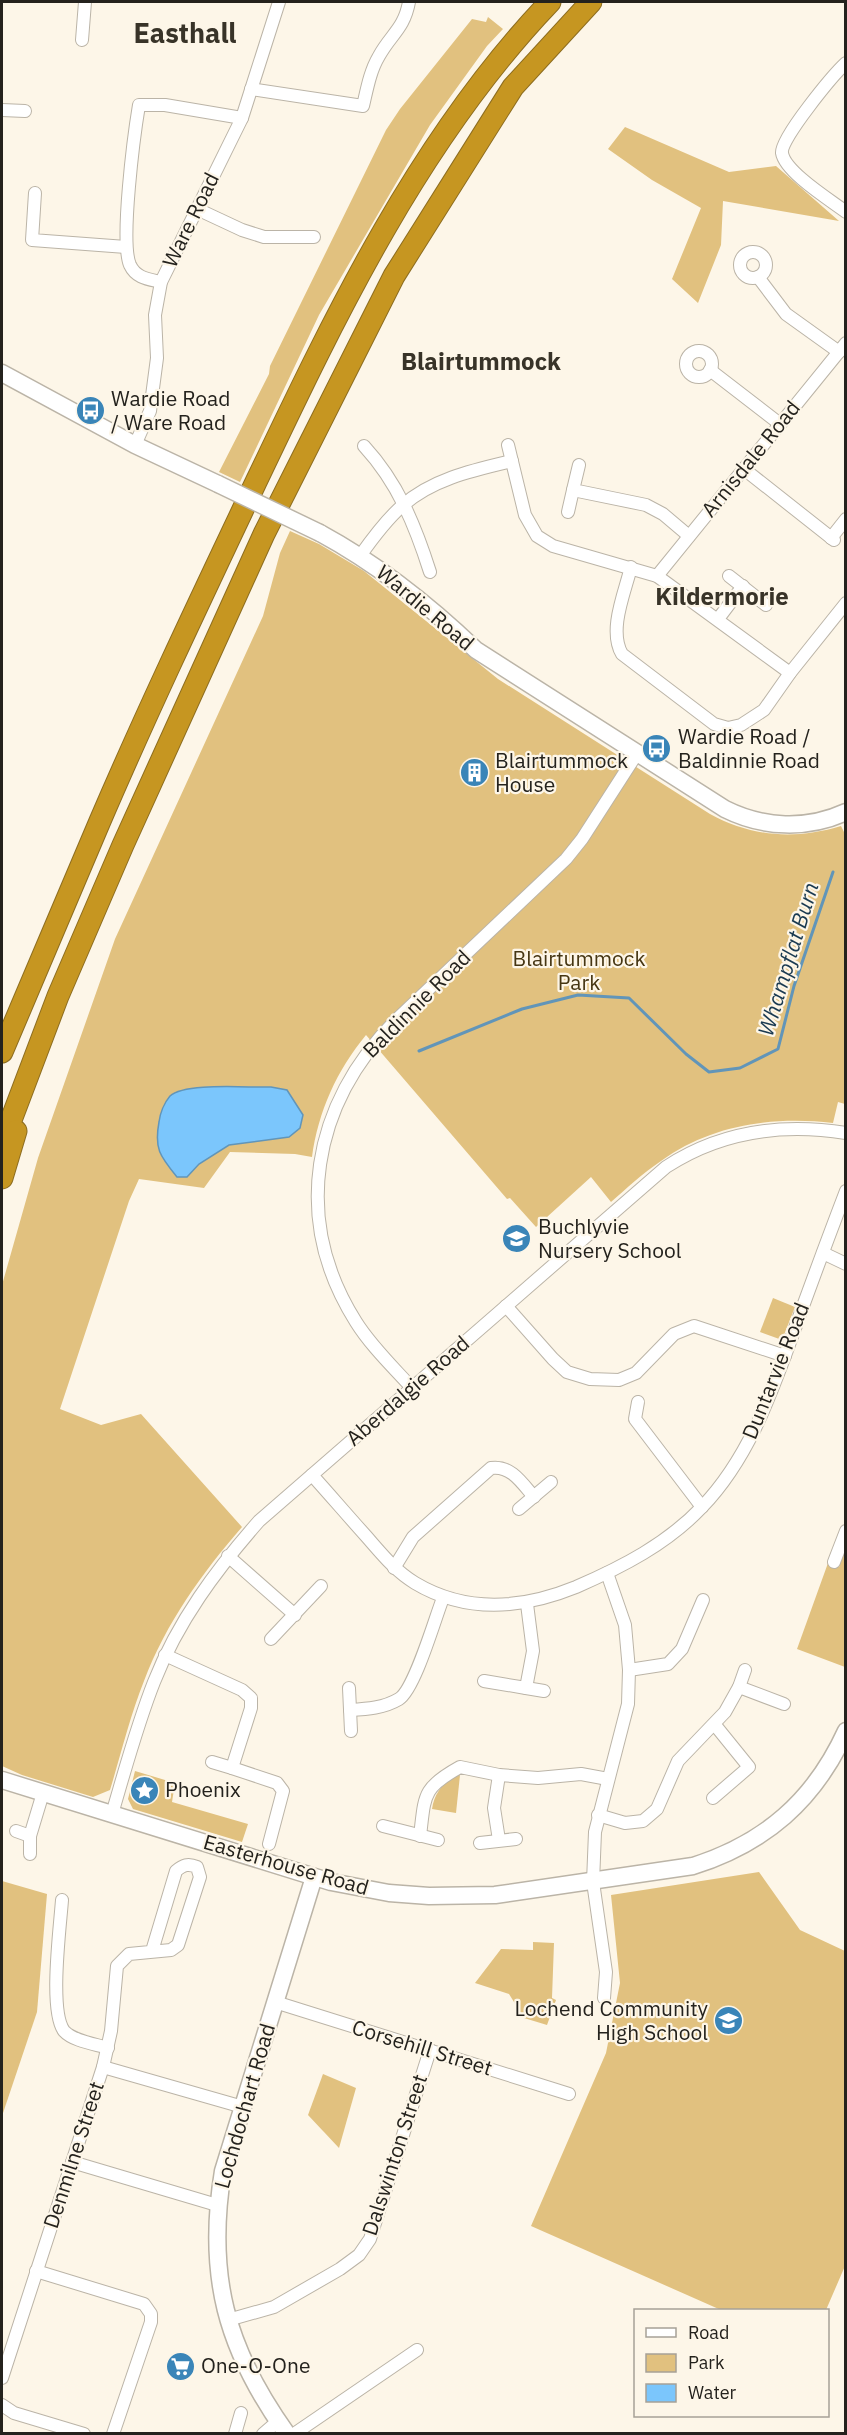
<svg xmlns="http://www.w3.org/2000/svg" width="847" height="2435" viewBox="0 0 847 2435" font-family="'IBM Plex Sans',sans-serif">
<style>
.green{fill:#e1c17f}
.water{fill:#7bc6fc;stroke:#6195b9;stroke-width:1.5}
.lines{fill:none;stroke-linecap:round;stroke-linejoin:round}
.stream{stroke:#6195b9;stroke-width:3}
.street-casing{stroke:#bbb4a7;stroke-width:14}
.secondary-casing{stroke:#bbb4a7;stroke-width:19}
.highway-casing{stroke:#8d6d20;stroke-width:23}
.street{stroke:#fff;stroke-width:12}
.secondary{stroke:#fff;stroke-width:16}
.highway{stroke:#c69621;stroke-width:21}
.secondary-bridge-casing{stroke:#bbb4a7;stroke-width:19;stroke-linecap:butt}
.secondary-bridge{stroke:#fff;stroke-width:16}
.labels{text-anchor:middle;stroke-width:4.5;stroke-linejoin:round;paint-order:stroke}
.street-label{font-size:21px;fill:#24221d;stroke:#fdf6e8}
.poi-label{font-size:21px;fill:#24221d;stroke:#fdf6e8;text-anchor:start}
.park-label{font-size:21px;fill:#463613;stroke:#fdf6e8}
.water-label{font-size:22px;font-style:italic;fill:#1a3a51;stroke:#fdf6e8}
.quarter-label{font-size:24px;font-weight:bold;fill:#383328;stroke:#fdf6e8}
.district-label{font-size:27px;font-weight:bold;fill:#383328;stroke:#fdf6e8}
</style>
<rect width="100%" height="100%" fill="#fdf6e8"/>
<g class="green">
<path d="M488 17 503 29 487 46 430 125 319 315 240 482 219 472 269 374 270 366 386 130 400 109 472 19 486 22Z"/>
<path d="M625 127 729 172 776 166 839 221 723 201 721 245 698 303 672 279 701 208 652 180 608 149Z"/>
<path d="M290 531 319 544 364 571 498 679 710 814C752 837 795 840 841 826L846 836 845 1104 838 1102 833 1123C772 1116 711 1125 661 1161 643 1173 627 1188 611 1202L591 1177 536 1227 510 1198 507 1199 366 1035C337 1070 318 1112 312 1157L295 1154 230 1152 204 1188 139 1179 129 1201 60 1409 101 1425 141 1414 242 1527C202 1573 166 1623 144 1681 130 1716 121 1754 110 1790L93 1797 22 1775 2 1766V1285L38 1158 115 939 263 616 280 553Z"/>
<path d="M773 1298 795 1307 782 1340 760 1332Z"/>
<path d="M845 1550V1667L797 1649 828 1563 839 1567Z"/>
<path d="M135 1771 175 1783 172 1802 248 1824 242 1842 133 1809 128 1799Z"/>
<path d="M460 1775 456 1813 432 1809C434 1794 444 1779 460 1775Z"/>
<path d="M759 1872 800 1930 845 1951V2266L826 2310H721L531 2226 606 2053 620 1983 611 1895Z"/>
<path d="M2 1881 47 1894 37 2012 2 2116Z"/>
<path d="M533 1942 554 1943 552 1998 556 2000 547 2025 524 2018 509 1994 475 1983 501 1949 533 1950Z"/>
<path d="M323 2074 356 2088 339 2148 308 2115Z"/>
</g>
<path class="water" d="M271 1087 287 1090 303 1115 300 1128 289 1137 229 1145 199 1164 187 1177H177C160 1156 154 1149 159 1122 160 1114 164 1103 170 1096 185 1082 249 1088 271 1087Z"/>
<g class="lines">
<path class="stream" d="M419 1051 522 1009 578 995 629 998 686 1054 709 1072 740 1068 778 1049 794 986 833 872"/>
<defs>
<g id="street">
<path d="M82 40 85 2"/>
<path d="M846 63C833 75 780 139 782 153 785 172 830 200 846 212"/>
<path d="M251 89 363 106C367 89 370 71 379 56 391 34 404 29 409 2"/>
<path d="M2 110 25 111"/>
<path d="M35 193 32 240 126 247"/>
<path d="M197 209 242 230 264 237H314"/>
<circle cx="753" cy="265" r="13"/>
<path d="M758 277 786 314 839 352"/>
<path d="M161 282C148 279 136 278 130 265 120 242 134 135 139 105H165L242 118"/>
<circle cx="699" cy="364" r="13"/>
<path d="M710 370 780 424"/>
<path d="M135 445 150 411 157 358 155 315 161 282 242 118 279 2"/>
<path d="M508 445 525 515 537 536 553 546 657 576 790 673"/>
<path d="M364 446C398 483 415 525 430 572"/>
<path d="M579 465 573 490 646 505 663 514 689 536"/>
<path d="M744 469 834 540"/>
<path d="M568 512 573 490"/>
<path d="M831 538 846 519"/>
<path d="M360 556C372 539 386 520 402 506 432 479 474 470 512 461"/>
<path d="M631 567C625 592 608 630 622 654L714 724 728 728 741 725 764 710 790 673 846 603"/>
<path d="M657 576 846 343"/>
<path d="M729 576 766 605"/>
<path d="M718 619 743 586"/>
<path d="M823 1253 846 1264"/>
<path d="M506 1306 553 1359 567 1372 590 1379 619 1380 636 1373 674 1334 694 1326 785 1356"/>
<path d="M412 1388C393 1367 371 1346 356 1322 291 1219 312 1104 396 1020L566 859 582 839 638 752"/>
<path d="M638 1402 635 1419 702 1507"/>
<path d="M312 1475C330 1495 348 1516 366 1536 381 1553 395 1571 415 1583 467 1614 522 1609 576 1587 622 1567 667 1544 702 1507 749 1458 771 1394 794 1331 811 1284 828 1238 846 1191"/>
<path d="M519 1509 551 1482"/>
<path d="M228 1556 295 1615"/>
<path d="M834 1562 846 1531"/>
<path d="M394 1568 413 1537 491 1468C511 1465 522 1483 534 1497"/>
<path d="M271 1639 321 1586"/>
<path d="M165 1655 242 1690 251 1698V1708L232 1768 277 1783 283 1791 269 1844"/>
<path d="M629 1670 668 1664 682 1649 703 1600"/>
<path d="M484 1681 526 1688 533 1651 527 1604"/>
<path d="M739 1687 784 1704"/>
<path d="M349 1688 351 1731"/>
<path d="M526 1688 544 1691"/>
<path d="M350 1710C367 1709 384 1708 399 1699 415 1689 435 1618 443 1598"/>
<path d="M212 1762 232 1768"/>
<path d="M713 1798 749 1767 715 1725"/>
<path d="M112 1814C125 1770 137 1725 154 1682 178 1621 216 1570 259 1521L666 1167C721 1131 782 1123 846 1133"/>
<path d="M598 1815 625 1823 643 1821 657 1809 678 1761 725 1712 739 1687 745 1670"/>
<path d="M383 1826 438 1840"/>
<path d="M16 1831 30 1836"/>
<path d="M420 1836C425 1795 422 1788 460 1767L499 1775 538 1778 581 1774 608 1779"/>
<path d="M499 1840 494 1808 499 1775"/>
<path d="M480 1843 516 1839"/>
<path d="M30 1854V1836L43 1793"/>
<path d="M62 1900C60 1928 49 2011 64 2031 73 2041 95 2044 108 2048"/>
<path d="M604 1998 606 1972 593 1882 595 1832 628 1704 629 1670 625 1625 607 1573"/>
<path d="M275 2002 569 2094"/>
<path d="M103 2067 243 2107"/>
<path d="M72 2162 217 2205"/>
<path d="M36 2271 144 2304 151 2314V2322L113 2434"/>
<path d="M228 2320 274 2307 340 2269 359 2255 370 2239 430 2050"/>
<path d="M2 2378 103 2067 111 2031 117 1966 129 1954 171 1950 178 1945 200 1877 197 1867C188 1863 183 1865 176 1871L152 1951"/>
<path d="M2 2405 14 2413 84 2434"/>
<path d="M235 2434 241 2413"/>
<path d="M263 2434 278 2421"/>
<path d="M294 2434 417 2350"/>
</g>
<g id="secondary">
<path d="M2 373 135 445 218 484"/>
<path d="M320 533C379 565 428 604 476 650L725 809C763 828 807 830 846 812"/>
<path d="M2 1780 331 1882 389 1893 429 1896 495 1895 693 1866C765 1843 814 1801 846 1731"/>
<path d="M287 2434C226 2349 206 2275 223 2171L314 1877"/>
</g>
<g id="highway">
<path d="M2 1052C35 975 67 898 100 821 149 707 202 596 255 484 336 314 419 139 550 2"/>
<path d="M2 1144 58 996 123 845 264 534 394 276 513 87 591 2"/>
<path d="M2 1178 16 1131"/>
</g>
</defs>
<use href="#street" class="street-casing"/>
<use href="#secondary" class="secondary-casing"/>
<use href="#highway" class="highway-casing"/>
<use href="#street" class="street"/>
<use href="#secondary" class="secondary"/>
<use href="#highway" class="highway"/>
<defs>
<path id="secondary-bridge" d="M218 484 320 533"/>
</defs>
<use href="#secondary-bridge" class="secondary-bridge-casing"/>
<use href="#secondary-bridge" class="secondary-bridge"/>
</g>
<defs>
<symbol id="bus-disc" viewBox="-11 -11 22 22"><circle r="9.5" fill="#3a85b8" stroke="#fdf6e8"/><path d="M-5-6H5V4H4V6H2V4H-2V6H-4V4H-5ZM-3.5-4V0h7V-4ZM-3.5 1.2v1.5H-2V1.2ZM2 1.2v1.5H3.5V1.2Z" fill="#fff"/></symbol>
<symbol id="building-disc" viewBox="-11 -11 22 22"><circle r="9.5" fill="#3a85b8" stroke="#fdf6e8"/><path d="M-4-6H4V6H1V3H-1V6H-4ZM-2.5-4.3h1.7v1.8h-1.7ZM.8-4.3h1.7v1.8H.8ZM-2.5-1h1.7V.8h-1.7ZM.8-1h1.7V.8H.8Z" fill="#fff"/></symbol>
<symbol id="school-disc" viewBox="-11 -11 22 22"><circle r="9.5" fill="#3a85b8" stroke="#fdf6e8"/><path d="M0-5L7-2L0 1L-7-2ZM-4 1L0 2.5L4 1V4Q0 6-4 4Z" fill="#fff"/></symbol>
<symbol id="sight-disc" viewBox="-11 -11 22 22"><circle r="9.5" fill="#3a85b8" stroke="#fdf6e8"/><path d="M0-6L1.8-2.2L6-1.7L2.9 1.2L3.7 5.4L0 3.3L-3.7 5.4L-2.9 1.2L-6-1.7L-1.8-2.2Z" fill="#fff"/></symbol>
<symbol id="supermarket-disc" viewBox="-11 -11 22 22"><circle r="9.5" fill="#3a85b8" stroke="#fdf6e8"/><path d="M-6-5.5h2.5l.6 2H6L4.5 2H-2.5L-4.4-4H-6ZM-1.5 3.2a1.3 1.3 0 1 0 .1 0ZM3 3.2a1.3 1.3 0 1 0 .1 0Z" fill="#fff"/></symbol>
</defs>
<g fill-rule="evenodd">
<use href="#bus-disc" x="74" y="394" width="33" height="33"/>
<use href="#bus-disc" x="640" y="732" width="33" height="33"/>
<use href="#building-disc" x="458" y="756" width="33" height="33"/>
<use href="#school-disc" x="500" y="1222" width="33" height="33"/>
<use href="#sight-disc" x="128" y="1774" width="33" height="33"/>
<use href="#school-disc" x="712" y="2004" width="33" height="33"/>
<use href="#supermarket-disc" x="164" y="2350" width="33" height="33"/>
</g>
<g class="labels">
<g class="street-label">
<text transform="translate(191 220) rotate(-64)" y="7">Ware Road</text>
<text transform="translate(751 459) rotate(-51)" y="7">Arnisdale Road</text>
<text transform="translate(425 608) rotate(40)" y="7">Wardie Road</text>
<text transform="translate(417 1004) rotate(-45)" y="7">Baldinnie Road</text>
<text transform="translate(776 1371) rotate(-68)" y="7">Duntarvie Road</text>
<text transform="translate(408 1391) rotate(-41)" y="7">Aberdalgie Road</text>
<text transform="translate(286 1865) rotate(16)" y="7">Easterhouse Road</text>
<text transform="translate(422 2048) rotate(17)" y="7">Corsehill Street</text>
<text transform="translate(245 2106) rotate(-74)" y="7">Lochdochart Road</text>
<text transform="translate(74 2155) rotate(-72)" y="7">Denmilne Street</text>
<text transform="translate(395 2155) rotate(-72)" y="7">Dalswinton Street</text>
</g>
<g class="poi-label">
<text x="111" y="406">Wardie Road<tspan x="111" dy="24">/ Ware Road</tspan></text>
<text x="678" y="744">Wardie Road /<tspan x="678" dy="24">Baldinnie Road</tspan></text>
<text x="495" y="768">Blairtummock<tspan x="495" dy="24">House</tspan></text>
<text x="538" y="1234">Buchlyvie<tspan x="538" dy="24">Nursery School</tspan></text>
<text x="165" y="1797">Phoenix</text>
<text x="708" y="2016" text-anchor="end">Lochend Community<tspan x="708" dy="24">High School</tspan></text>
<text x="201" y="2373">One-O-One</text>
</g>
<g class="park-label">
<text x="579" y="966">Blairtummock<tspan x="579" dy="24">Park</tspan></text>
</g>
<g class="water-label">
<text transform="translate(788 959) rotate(-73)" y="8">Whampflat Burn</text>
</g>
<g class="quarter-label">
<text x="481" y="370">Blairtummock</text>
<text x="722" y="605">Kildermorie</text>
</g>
<g class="district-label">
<text x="185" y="43">Easthall</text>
</g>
</g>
<rect width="847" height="2435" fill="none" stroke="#24221d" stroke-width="6"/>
<rect x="634" y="2309" width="195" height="108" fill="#fdf6e8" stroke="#a6a197" stroke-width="1.5"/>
<rect x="646" y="2328" width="30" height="9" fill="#ffffff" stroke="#a6a197" stroke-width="1.5"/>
<text x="688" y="2339" font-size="18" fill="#24221d">Road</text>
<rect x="646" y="2354" width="30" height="18" fill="#e1c17f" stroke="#a6a197" stroke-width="1.5"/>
<text x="688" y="2369" font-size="18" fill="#24221d">Park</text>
<rect x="646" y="2384" width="30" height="18" fill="#7bc6fc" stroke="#a6a197" stroke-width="1.5"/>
<text x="688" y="2399" font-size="18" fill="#24221d">Water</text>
</svg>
